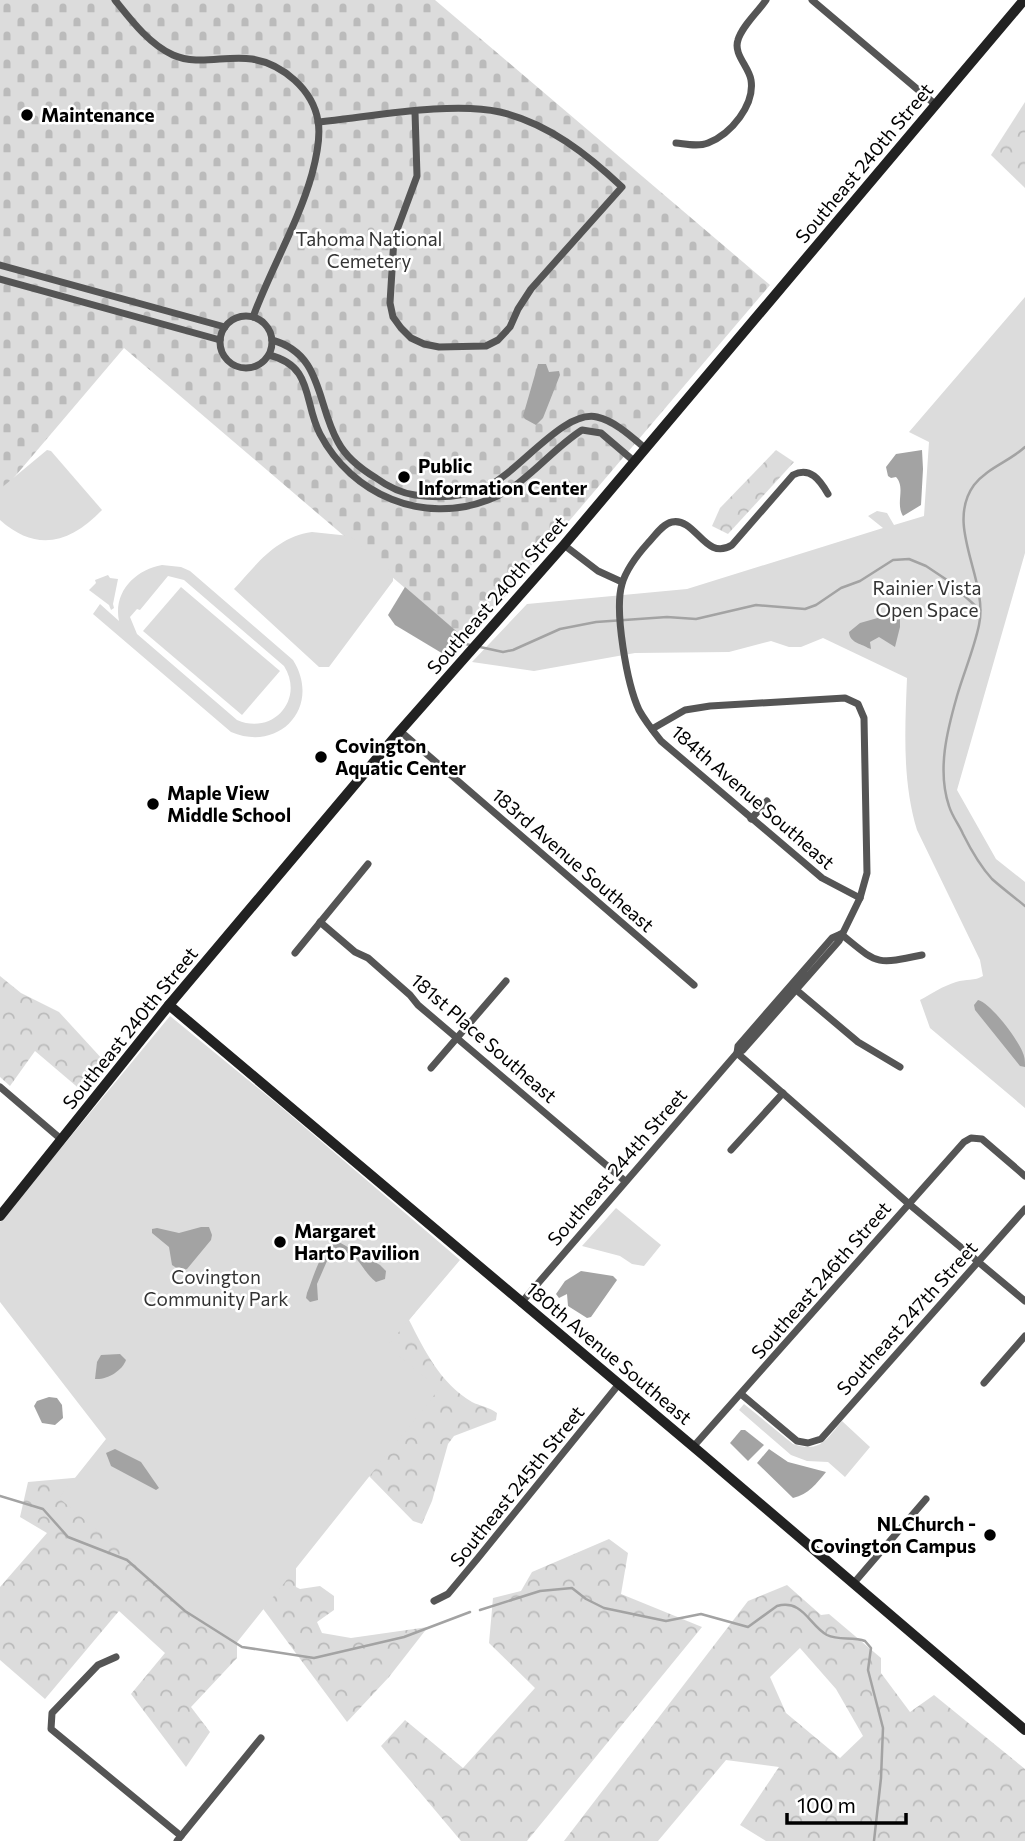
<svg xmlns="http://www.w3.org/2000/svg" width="1025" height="1841" viewBox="0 0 1025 1841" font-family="Commissioner,sans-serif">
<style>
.forest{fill:url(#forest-crowns);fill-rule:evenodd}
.cemetery{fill:url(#cemetery-stones)}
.park{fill:#dcdcdc;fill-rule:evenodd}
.water{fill:#a3a3a3}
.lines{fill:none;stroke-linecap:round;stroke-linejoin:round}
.stream{stroke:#a3a3a3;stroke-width:2.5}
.street{stroke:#555;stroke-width:7}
.secondary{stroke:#222;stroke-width:10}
.poi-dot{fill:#000;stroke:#fff;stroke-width:2.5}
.labels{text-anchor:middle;stroke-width:5;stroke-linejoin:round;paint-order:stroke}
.poi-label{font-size:19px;font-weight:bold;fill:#000;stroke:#fff;text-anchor:start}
.street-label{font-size:19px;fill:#000;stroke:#fff}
.park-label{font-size:19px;fill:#333;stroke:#fff}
</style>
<defs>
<pattern id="forest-crowns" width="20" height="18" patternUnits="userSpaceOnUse" patternTransform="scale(1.75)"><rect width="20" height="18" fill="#dcdcdc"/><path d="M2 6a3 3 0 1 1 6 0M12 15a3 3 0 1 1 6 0" fill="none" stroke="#bbb"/></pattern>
<pattern id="cemetery-stones" width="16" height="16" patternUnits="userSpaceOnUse" patternTransform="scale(1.75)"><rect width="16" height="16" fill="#dcdcdc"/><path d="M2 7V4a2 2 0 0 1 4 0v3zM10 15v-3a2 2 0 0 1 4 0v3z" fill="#bbb"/></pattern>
</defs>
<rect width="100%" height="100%" fill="#fff"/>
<g class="forest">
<path d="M1025 102V188L991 155Z"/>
<path d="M776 450 794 462 728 534 712 526 720 508Z"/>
<path d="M0 976 21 993 59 1012 104 1061 82 1091 35 1051 10 1086 0 1077Z"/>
<path d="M420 1306 409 1320C425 1351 440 1383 472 1402 480 1406 489 1407 497 1413L496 1420 454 1436 448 1444 432 1501 422 1524 413 1521 369 1476 296 1566V1587L300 1589 320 1586 334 1596V1610L317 1622 322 1633 351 1638 428 1627 389 1677 347 1722C276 1627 207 1532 136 1438Z"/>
<path d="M84 1477 237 1642V1658L191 1707 210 1732 186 1767 131 1694 165 1653 119 1611 45 1699 0 1660V1587L47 1533 20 1517 28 1482Z"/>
<path d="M609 1539 628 1553 621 1594 702 1627 527 1841H461L381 1746 405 1720 463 1768 535 1688 489 1643 493 1598 521 1591 532 1572Z"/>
<path d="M787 1585 821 1615 829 1614 881 1658V1673L910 1712 934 1695 1025 1769V1841H766L740 1825 779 1767 726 1760 658 1841H564L748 1601ZM800 1648 836 1689 863 1736 840 1758 786 1713 770 1677Z"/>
</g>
<path class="cemetery" d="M0 0H435L770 285 467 641 124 348 0 494Z"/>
<g class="park">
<path d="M1025 297V553L957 790 996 859 1025 882V1108L930 1028 920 1000C931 994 943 986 956 982 966 979 975 981 983 976L980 960 917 830C902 781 905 729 907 678L823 638 801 647H789L771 641 729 652 635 653 534 671 472 662 527 604 687 589 883 528 868 516 877 511 887 513 894 525 924 516 929 442 909 432Z"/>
<path d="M47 450 51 451 102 510C70 543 37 553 0 520V489Z"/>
<path d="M312 532 350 536 393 573V581L329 667H319L234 589C257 564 276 537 312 532Z"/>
<path d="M162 565 181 567 190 571 293 660C322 706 280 753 231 732L93 614 100 604 119 621C113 592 135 570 162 565ZM168 576 184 580 284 666C305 699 273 736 237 720L137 634 130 617 137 609 140 610Z"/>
<path d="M108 575 110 578 118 579 113 604 114 608 111 610 109 605 89 590 96 583 95 580Z"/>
<path d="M181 587 280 671 242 715 143 631Z"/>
<path d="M170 1016 281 1107 460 1260 387 1346 439 1389 234 1646 59 1498 106 1439 0 1302V1222Z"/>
<path d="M616 1208 661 1245 644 1266 632 1264 620 1256 582 1246Z"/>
<path d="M744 1404 793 1444C820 1453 826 1440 842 1421L870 1447 845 1477 828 1462 807 1461 791 1455 739 1410Z"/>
</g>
<g class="water">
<path d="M538 364H546L549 372 559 371 560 375 543 418 536 425 525 419 523 416Z"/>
<path d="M922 450 923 469 921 505 903 516C895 503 906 488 896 477L891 478 888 476 886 467 896 454Z"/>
<path d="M405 587 462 636 445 655 395 625 388 615Z"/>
<path d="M895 613 900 616V627L895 647 879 637 870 642 871 649 868 648C860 643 850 643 849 632L860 623Z"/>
<path d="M978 1000C991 1003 1021 1043 1024 1056 1025 1059 1025 1064 1025 1067L1020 1066 975 1010 974 1005Z"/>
<path d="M201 1227H209L212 1235 211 1240 187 1269 181 1271 172 1265 169 1247 152 1233V1229L157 1228 179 1233Z"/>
<path d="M337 1241 380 1265 386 1271 385 1279 376 1282C360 1270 358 1247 334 1253L327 1261 317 1284 318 1300 310 1302 306 1298 307 1293C314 1276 320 1250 337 1241Z"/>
<path d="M581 1271 613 1276 617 1280 591 1317 587 1318 568 1306 567 1294 559 1298 556 1294 565 1281Z"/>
<path d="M120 1354 126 1360C122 1371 107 1380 95 1379L97 1362 101 1355Z"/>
<path d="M49 1397 57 1398 62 1405 63 1418 55 1425 42 1423 34 1406 37 1401Z"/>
<path d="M741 1430H745L764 1445 748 1461 730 1443Z"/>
<path d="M115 1449 141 1462 159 1488 156 1490 111 1466 106 1453Z"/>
<path d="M769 1449 788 1462 826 1472C816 1484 809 1494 793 1498L757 1463Z"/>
</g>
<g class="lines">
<g class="stream">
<path d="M1025 447C1010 461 987 468 974 485 944 526 989 580 979 625 974 649 964 672 957 696 947 731 937 770 949 806 952 816 959 825 963 834 971 850 980 866 992 879 1002 888 1014 897 1025 906"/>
<path d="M458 642 470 645"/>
<path d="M480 647 503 652 513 650 560 629 596 622 667 617 696 619 756 605 805 609 816 605 841 588 860 581 893 560 909 559 926 566 947 580 980 610"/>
<path d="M0 1496 43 1509 68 1537 127 1560 185 1611 242 1647 314 1658 404 1637 470 1612"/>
<path d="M480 1610 540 1591 572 1588 586 1599 604 1608 666 1621 701 1614 748 1627 777 1606C803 1599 809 1625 827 1635 839 1641 853 1636 865 1641L871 1648 868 1670 883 1728 881 1778 874 1841"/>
</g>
<g class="street">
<path d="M115 0C131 20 149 44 173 55 198 66 226 55 252 59 283 64 313 90 318 121 321 137 316 159 312 174 298 224 271 268 253 317"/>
<path d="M812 0 936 105"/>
<path d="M318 122C370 117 451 101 500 112 548 123 588 155 622 187L531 289 518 309 510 327 498 340 486 346 439 347 424 344 411 338 401 328 393 317 390 303 394 238 417 176 415 112"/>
<path d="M676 143C686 144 698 147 708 143 731 134 755 105 751 80 749 67 733 54 738 40 742 26 758 12 766 0"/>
<path d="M0 265 225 327"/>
<path d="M0 279 220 340"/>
<circle cx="246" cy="342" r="26"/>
<path d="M272 340C323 354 316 403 338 442 346 457 361 469 376 478 387 486 401 493 415 495 437 498 462 497 483 489 517 475 563 409 597 417 615 421 632 437 646 449"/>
<path d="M269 355C314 366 303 401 320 434 352 495 423 525 488 500 526 486 549 451 582 430L601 433 635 462"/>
<path d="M828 494C820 480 810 466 793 475L732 545C705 562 696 517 672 522 662 524 655 536 648 543 639 553 626 570 622 584 614 611 627 684 639 710 645 721 653 731 661 741L822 878 860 898"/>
<path d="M564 545 598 571 622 582"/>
<path d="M652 729 685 710 710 706 845 698 858 704 864 718 867 873 860 898 839 941 743 1050 737 1053 738 1046 832 938 841 934"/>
<path d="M400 731 694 985"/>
<path d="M751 819 767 801"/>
<path d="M320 922 355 952 368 958 410 995 418 1005 625 1181"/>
<path d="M841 934C878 964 874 965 922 955"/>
<path d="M295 953 368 864"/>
<path d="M794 988 858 1042 900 1067"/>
<path d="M431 1068 506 981"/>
<path d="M0 1087 62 1140"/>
<path d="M731 1150 783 1093"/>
<path d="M521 1303 737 1053 909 1204 1025 1301"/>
<path d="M984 1383 1025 1336"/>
<path d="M741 1394 797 1441 808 1443 821 1439 1025 1209"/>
<path d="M693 1447 964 1142 971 1138 982 1139 1025 1176"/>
<path d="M853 1584 926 1499"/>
<path d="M434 1601 448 1594 478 1558 619 1384"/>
<path d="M116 1657 98 1665 52 1713 51 1729 181 1836"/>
<path d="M177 1841 261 1738"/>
</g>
<g class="secondary">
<path d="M169 1005 702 1454 1025 1730"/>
<path d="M0 1216 169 1005 400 731 564 545 1024 0"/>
</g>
</g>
<g class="poi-dot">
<circle cx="27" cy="115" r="7"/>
<circle cx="404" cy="477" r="7"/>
<circle cx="321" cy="757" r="7"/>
<circle cx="153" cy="804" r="7"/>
<circle cx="280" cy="1242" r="7"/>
<circle cx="990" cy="1535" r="7"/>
</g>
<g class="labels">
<g class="poi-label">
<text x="41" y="122">Maintenance</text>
<text x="418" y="473">Public<tspan x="418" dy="22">Information Center</tspan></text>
<text x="335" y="753">Covington<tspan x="335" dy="22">Aquatic Center</tspan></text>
<text x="167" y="800">Maple View<tspan x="167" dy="22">Middle School</tspan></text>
<text x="294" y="1238">Margaret<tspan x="294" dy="22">Harto Pavilion</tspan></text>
<text x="976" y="1531" text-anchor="end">NLChurch -<tspan x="976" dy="22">Covington Campus</tspan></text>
</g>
<g class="street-label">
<text transform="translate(864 163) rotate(-50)" y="7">Southeast 240th Street</text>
<text transform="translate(497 595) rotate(-49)" y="7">Southeast 240th Street</text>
<text transform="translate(753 797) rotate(41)" y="7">184th Avenue Southeast</text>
<text transform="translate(573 860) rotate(41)" y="7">183rd Avenue Southeast</text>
<text transform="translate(130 1028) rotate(-51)" y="7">Southeast 240th Street</text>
<text transform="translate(484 1038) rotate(41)" y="7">181st Place Southeast</text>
<text transform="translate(617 1167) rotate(-49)" y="7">Southeast 244th Street</text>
<text transform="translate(821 1280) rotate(-49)" y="7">Southeast 246th Street</text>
<text transform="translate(907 1318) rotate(-48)" y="7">Southeast 247th Street</text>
<text transform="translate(609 1353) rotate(40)" y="7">180th Avenue Southeast</text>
<text transform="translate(517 1486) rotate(-51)" y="7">Southeast 245th Street</text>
</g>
<g class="park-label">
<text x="369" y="246">Tahoma National<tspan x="369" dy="22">Cemetery</tspan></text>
<text x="927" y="595">Rainier Vista<tspan x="927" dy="22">Open Space</tspan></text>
<text x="216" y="1284">Covington<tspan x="216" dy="22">Community Park</tspan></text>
</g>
</g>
<path d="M787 1813v10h119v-10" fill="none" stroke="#000000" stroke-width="3.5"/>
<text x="797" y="1813" font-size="21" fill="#000000" stroke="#ffffff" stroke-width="5" paint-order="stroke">100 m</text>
</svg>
